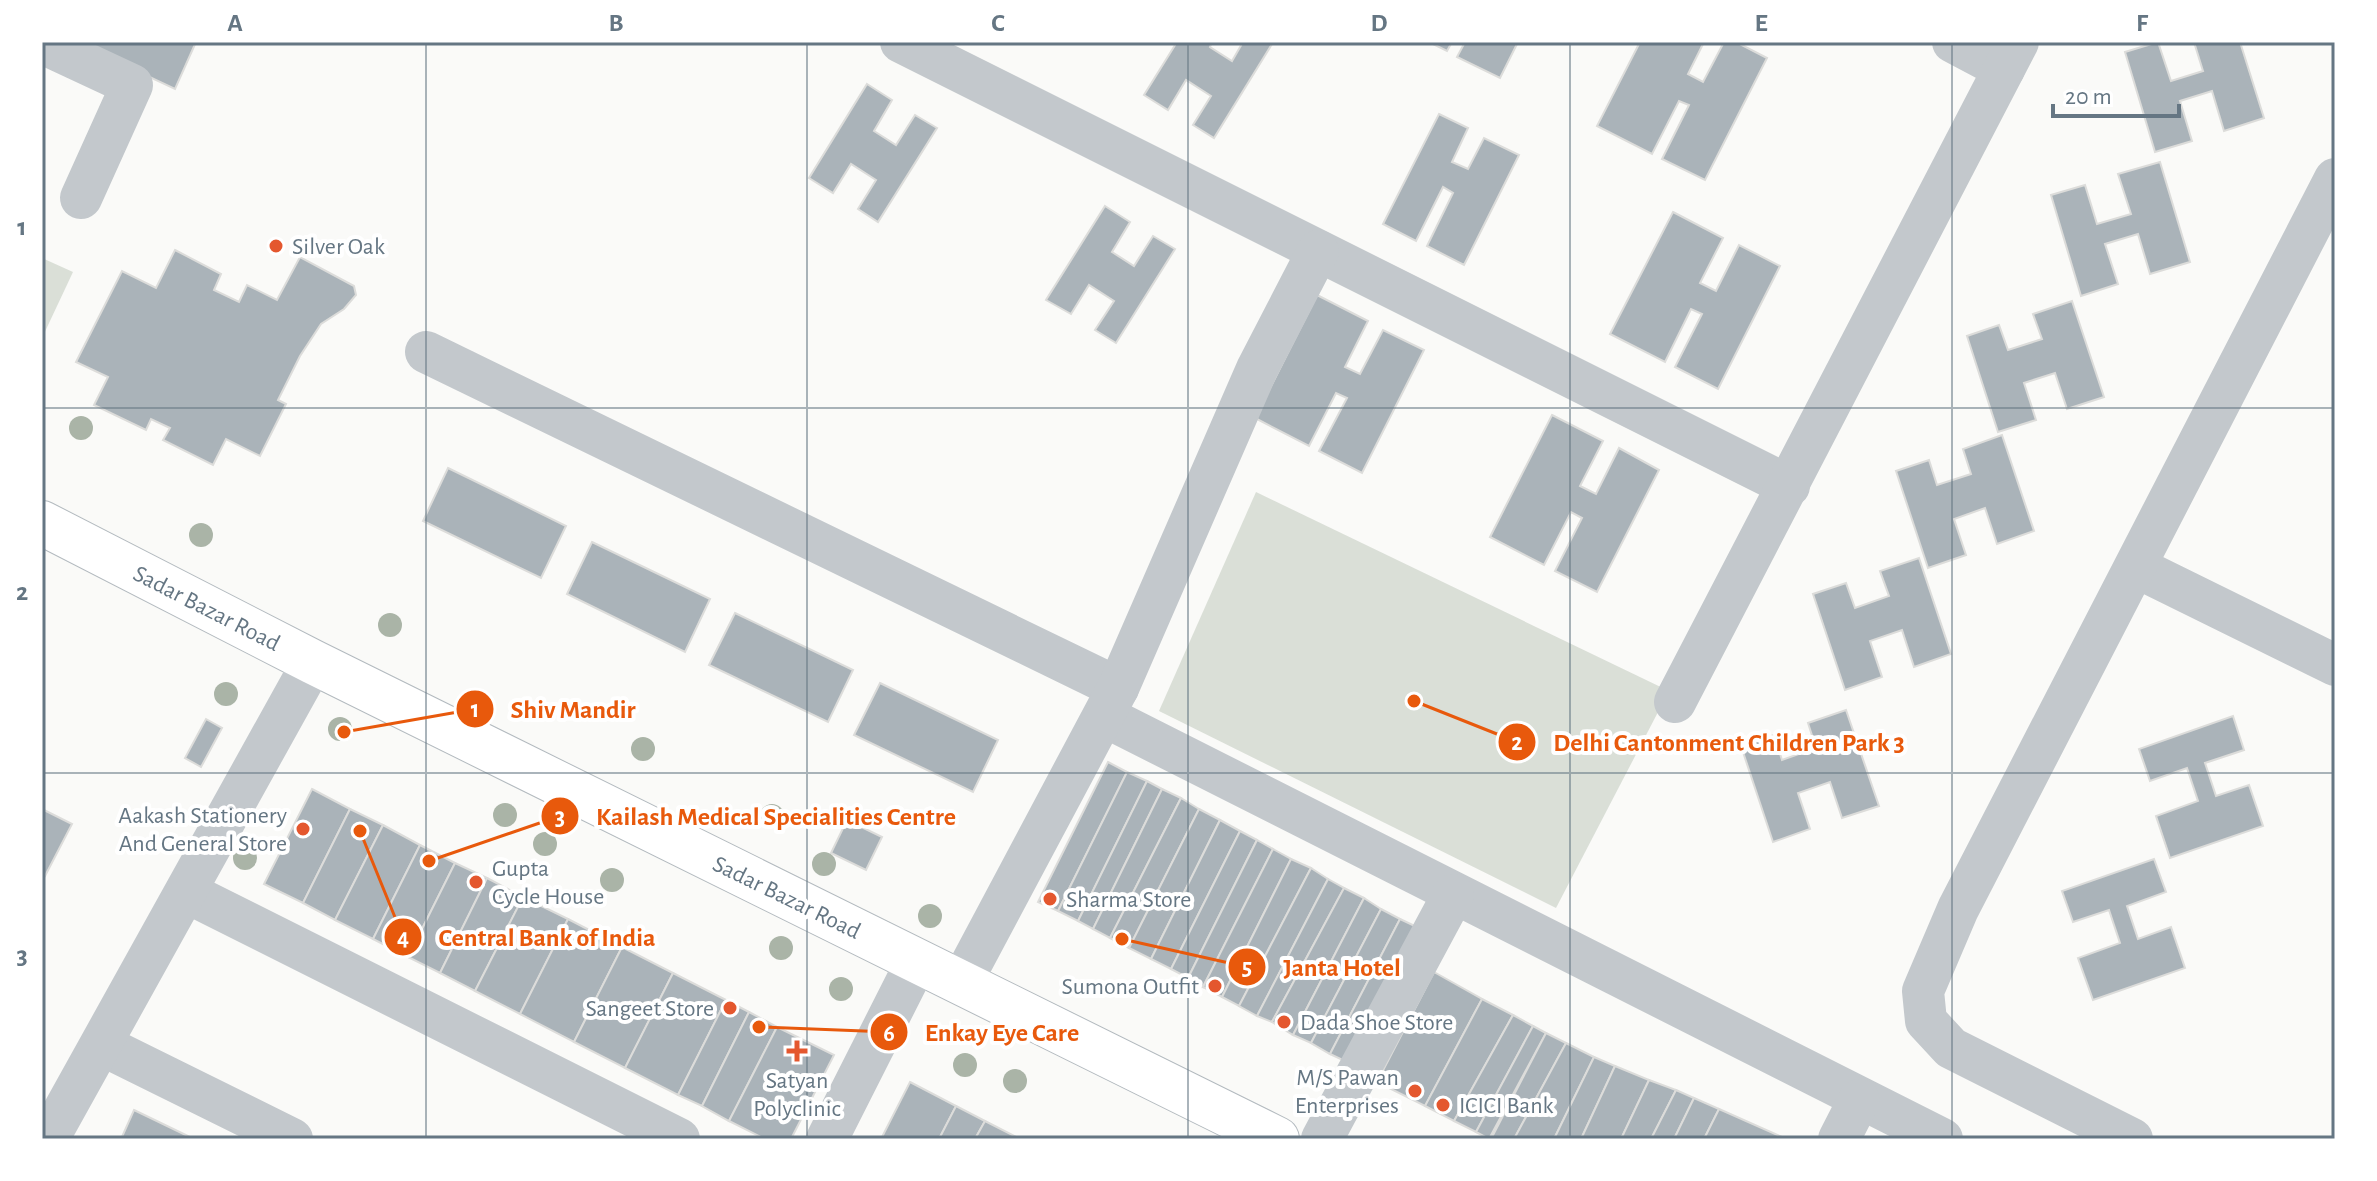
<svg xmlns="http://www.w3.org/2000/svg" width="2377" height="1181" viewBox="0 0 2377 1181" font-family="'Alegreya Sans',sans-serif">
<style>
.green{fill:#dadfd7}
.building{fill:#aab3b9;stroke:#dcdcda;stroke-width:2}
.lines{fill:none;stroke-linecap:round;stroke-linejoin:round}
.secondary-casing{stroke:#b3babf;stroke-width:46}
.street{stroke:#c3c8cc;stroke-width:42}
.secondary{stroke:#fff;stroke-width:44}
.tree{fill:#aab4a7}
.grid{fill:none;stroke:#657683;stroke-width:2;stroke-opacity:0.55}
.poi-dot{fill:#e4572e;stroke:#fff;stroke-width:3}
.labels{text-anchor:middle;stroke-width:8;stroke-linejoin:round;paint-order:stroke}
.poi-label{font-size:24px;fill:#657683;stroke:#fff;text-anchor:start}
.street-label{font-size:24px;fill:#657683;stroke:#fff}
.leader{fill:none;stroke:#e8590c;stroke-width:3}
.callout-dot{fill:#e8590c;stroke:#fff;stroke-width:3}
.mark-label{font-size:24px;text-anchor:middle;font-weight:bold;fill:#fff}
.callout-label{font-size:26px;text-anchor:middle;font-weight:bold;fill:#e8590c;stroke:#fff;stroke-width:8;stroke-linejoin:round;paint-order:stroke}
.neatline{fill:none;stroke:#657683;stroke-width:3}
.grid-label{font-size:26px;text-anchor:middle;font-weight:bold;fill:#657683}
</style>
<rect width="100%" height="100%" fill="#fafaf8"/>
<g class="green">
<path d="M42 258 73 272 42 338Z"/>
<path d="M1256 492 1669 691 1556 908 1159 711Z"/>
</g>
<g class="building">
<path d="M75 42H196L175 89Z"/>
<path d="M1177 42H1212L1210 47 1232 61 1243 42 1272 44 1214 138 1193 125 1211 96 1186 80 1168 110 1144 95Z"/>
<path d="M1429 42H1452L1447 51Z"/>
<path d="M1465 42H1518L1500 78 1457 57Z"/>
<path d="M1640 42H1704L1688 74 1703 82 1724 42H1736L1767 58 1705 180 1662 159 1689 105 1679 101 1652 154 1597 126Z"/>
<path d="M2158 42 2171 81 2203 71 2194 42H2240L2264 118 2224 131 2212 91 2180 101 2192 141 2155 152 2125 52Z"/>
<path d="M867 84 892 100 874 131 896 145 915 115 937 128 878 222 858 209 876 180 851 164 833 193 809 178Z"/>
<path d="M1439 114 1468 128 1452 162 1468 169 1484 138 1519 155 1464 265 1427 246 1453 193 1443 187 1416 241 1383 224Z"/>
<path d="M2160 162 2190 262 2150 274 2138 234 2105 244 2118 284 2081 296 2051 195 2085 185 2097 224 2131 214 2118 174Z"/>
<path d="M1105 206 1130 222 1112 252 1134 266 1153 236 1175 249 1116 343 1095 330 1114 301 1089 285 1071 314 1046 300Z"/>
<path d="M1673 212 1723 238 1700 283 1716 291 1739 245 1780 266 1718 389 1675 367 1702 314 1691 309 1665 362 1610 334Z"/>
<path d="M175 250 221 274 214 290 239 302 247 285 277 300 300 257 354 286 356 295 344 309 321 324 300 356 278 400 286 404 260 456 226 439 213 465 163 440 170 428 151 419 146 430 94 405 108 377 76 362 122 271 156 288Z"/>
<path d="M1317 295 1368 321 1345 367 1360 374 1383 330 1424 350 1362 473 1319 451 1347 398 1336 393 1309 446 1255 418Z"/>
<path d="M2072 301 2104 397 2067 409 2055 373 2024 383 2036 420 1998 432 1967 336 1999 325 2008 350 2042 339 2033 314Z"/>
<path d="M1552 415 1603 441 1580 486 1596 494 1619 448 1659 470 1597 592 1555 571 1582 518 1571 512 1544 565 1490 537Z"/>
<path d="M2002 435 2034 531 1997 544 1985 508 1954 519 1966 555 1928 568 1896 471 1929 460 1937 485 1971 474 1963 449Z"/>
<path d="M448 468 566 526 541 578 423 521Z"/>
<path d="M592 542 710 599 685 652 567 594Z"/>
<path d="M1919 558 1951 654 1914 667 1902 630 1870 641 1882 677 1845 690 1813 594 1846 583 1855 608 1889 596 1880 571Z"/>
<path d="M735 613 853 670 828 722 709 665Z"/>
<path d="M880 683 998 740 973 792 854 735Z"/>
<path d="M1846 710 1879 806 1842 818 1830 782 1798 793 1810 829 1773 842 1741 746 1774 735 1782 760 1816 748 1808 723Z"/>
<path d="M2233 716 2244 750 2205 763 2216 796 2249 785 2263 826 2170 858 2156 816 2198 801 2187 768 2150 781 2139 749Z"/>
<path d="M206 719 222 728 201 767 185 758Z"/>
<path d="M1108 762 1127 772 1058 911 1038 902Z"/>
<path d="M1127 772 1147 781 1078 921 1058 911Z"/>
<path d="M1147 781 1162 789 1093 929 1078 921Z"/>
<path d="M312 789 350 809 303 903 264 884Z"/>
<path d="M1162 789 1181 798 1110 938 1093 929Z"/>
<path d="M1181 798 1199 809 1129 948 1110 938Z"/>
<path d="M42 809 72 824 45 876 42 874Z"/>
<path d="M350 809 383 825 335 920 303 903Z"/>
<path d="M1199 809 1220 820 1151 959 1129 948Z"/>
<path d="M847 820 882 837 866 870 831 853Z"/>
<path d="M1220 820 1240 831 1171 969 1151 959Z"/>
<path d="M383 825 420 845 373 939 335 920Z"/>
<path d="M1240 831 1257 840 1188 978 1171 969Z"/>
<path d="M1257 840 1273 849 1203 987 1188 978Z"/>
<path d="M420 845 455 863 408 957 373 939Z"/>
<path d="M1273 849 1291 859 1222 997 1203 987Z"/>
<path d="M1291 859 1311 868 1239 1006 1222 997Z"/>
<path d="M2154 859 2166 892 2127 906 2138 939 2171 927 2185 968 2093 1000 2078 958 2120 943 2109 910 2073 922 2062 891Z"/>
<path d="M455 863 487 878 440 973 408 957Z"/>
<path d="M1311 868 1328 879 1257 1016 1239 1006Z"/>
<path d="M487 878 523 897 475 991 440 973Z"/>
<path d="M1328 879 1344 888 1272 1022 1257 1016Z"/>
<path d="M1344 888 1364 898 1293 1035 1272 1022Z"/>
<path d="M523 897 568 919 520 1014 475 991Z"/>
<path d="M1364 898 1381 909 1311 1043 1293 1035Z"/>
<path d="M1381 909 1400 919 1330 1054 1311 1043Z"/>
<path d="M568 919 622 947 574 1042 520 1014Z"/>
<path d="M1400 919 1419 928 1349 1063 1330 1054Z"/>
<path d="M622 947 673 973 625 1068 574 1042Z"/>
<path d="M1434 972 1482 999 1425 1106 1377 1082Z"/>
<path d="M673 973 726 1000 678 1095 625 1068Z"/>
<path d="M1482 999 1513 1015 1454 1121 1425 1106Z"/>
<path d="M726 1000 749 1012 702 1106 678 1095Z"/>
<path d="M749 1012 777 1027 729 1121 702 1106Z"/>
<path d="M1513 1015 1533 1026 1476 1132 1454 1121Z"/>
<path d="M1533 1026 1546 1033 1489 1139 1476 1132Z"/>
<path d="M777 1027 834 1055 791 1139H765L729 1121Z"/>
<path d="M1546 1033 1566 1043 1514 1139H1491Z"/>
<path d="M1566 1043 1594 1057 1554 1139H1514Z"/>
<path d="M1594 1057 1615 1066 1581 1139H1554Z"/>
<path d="M1615 1066 1649 1080 1621 1139H1581Z"/>
<path d="M1649 1080 1676 1090 1651 1139H1621Z"/>
<path d="M910 1082 956 1106 939 1139H881Z"/>
<path d="M1676 1090 1694 1098 1674 1139H1651Z"/>
<path d="M1694 1098 1719 1109 1704 1139H1674Z"/>
<path d="M956 1106 985 1121 975 1139H939Z"/>
<path d="M1719 1109 1782 1137 1704 1139Z"/>
<path d="M134 1110 194 1139H121Z"/>
<path d="M985 1121 1020 1139H975Z"/>
</g>
<g class="lines">
<defs>
<path id="secondary" d="M42 523 313 662 1277 1139"/>
</defs>
<use href="#secondary" class="secondary-casing"/>
<g class="street">
<path d="M901 42 1789 486"/>
<path d="M1953 42 2004 69"/>
<path d="M42 43 132 85 81 198"/>
<path d="M426 352 1118 688"/>
<path d="M2136 567 2335 665"/>
<path d="M1675 702 2018 42"/>
<path d="M1104 716 1942 1139"/>
<path d="M186 892 679 1139"/>
<path d="M961 983 1118 688 1257 369 1318 251"/>
<path d="M102 1045 292 1139"/>
<path d="M48 1139 313 662"/>
<path d="M827 1139 917 961"/>
<path d="M1322 1139 1453 895"/>
<path d="M1839 1139 1859 1100"/>
<path d="M2132 1139 1951 1048 1926 1021 1923 991 1958 909 2335 179"/>
</g>
<use href="#secondary" class="secondary"/>
</g>
<g class="tree">
<circle cx="81" cy="428" r="12"/>
<circle cx="201" cy="535" r="12"/>
<circle cx="390" cy="625" r="12"/>
<circle cx="226" cy="694" r="12"/>
<circle cx="340" cy="729" r="12"/>
<circle cx="643" cy="749" r="12"/>
<circle cx="505" cy="815" r="12"/>
<circle cx="772" cy="816" r="12"/>
<circle cx="545" cy="844" r="12"/>
<circle cx="245" cy="858" r="12"/>
<circle cx="824" cy="864" r="12"/>
<circle cx="612" cy="880" r="12"/>
<circle cx="930" cy="916" r="12"/>
<circle cx="781" cy="948" r="12"/>
<circle cx="841" cy="989" r="12"/>
<circle cx="965" cy="1065" r="12"/>
<circle cx="1015" cy="1081" r="12"/>
</g>
<path class="grid" d="M426 42V1139M807 42V1139M1188 42V1139M1570 42V1139M1952 42V1139M42 408H2335M42 773H2335"/>
<g class="poi-dot">
<circle cx="276" cy="246" r="8"/>
<circle cx="303" cy="829" r="8"/>
<circle cx="476" cy="882" r="8"/>
<circle cx="1050" cy="899" r="8"/>
<circle cx="1215" cy="986" r="8"/>
<circle cx="730" cy="1008" r="8"/>
<circle cx="1284" cy="1022" r="8"/>
<path d="M793 1039h8v8h8v8h-8v8h-8v-8h-8v-8h8z"/>
<circle cx="1415" cy="1091" r="8"/>
<circle cx="1443" cy="1105" r="8"/>
</g>
<g class="labels">
<g class="poi-label">
<text x="292" y="254">Silver Oak</text>
<text x="287" y="823" text-anchor="end">Aakash Stationery<tspan x="287" dy="28">And General Store</tspan></text>
<text x="492" y="876">Gupta<tspan x="492" dy="28">Cycle House</tspan></text>
<text x="1066" y="907">Sharma Store</text>
<text x="1199" y="994" text-anchor="end">Sumona Outfit</text>
<text x="714" y="1016" text-anchor="end">Sangeet Store</text>
<text x="1300" y="1030">Dada Shoe Store</text>
<text x="1399" y="1085" text-anchor="end">M/S Pawan<tspan x="1399" dy="28">Enterprises</tspan></text>
<text x="797" y="1088" text-anchor="middle">Satyan<tspan x="797" dy="28">Polyclinic</tspan></text>
<text x="1459" y="1113">ICICI Bank</text>
</g>
<g class="street-label">
<text transform="translate(207 608) rotate(27)" y="8">Sadar Bazar Road</text>
<text transform="translate(787 897) rotate(26)" y="8">Sadar Bazar Road</text>
</g>
</g>
<path class="leader" d="M344 732L475 709M1414 701L1517 742M429 861L560 816M360 831L403 937M1122 939L1247 967M759 1027L889 1032"/>
<g class="callout-dot">
<circle cx="344" cy="732" r="8"/>
<circle cx="1414" cy="701" r="8"/>
<circle cx="429" cy="861" r="8"/>
<circle cx="360" cy="831" r="8"/>
<circle cx="1122" cy="939" r="8"/>
<circle cx="759" cy="1027" r="8"/>
<circle cx="475" cy="709" r="20"/>
<circle cx="1517" cy="742" r="20"/>
<circle cx="560" cy="816" r="20"/>
<circle cx="403" cy="937" r="20"/>
<circle cx="1247" cy="967" r="20"/>
<circle cx="889" cy="1032" r="20"/>
</g>
<g class="mark-label">
<text x="475" y="717">1</text>
<text x="1517" y="750">2</text>
<text x="560" y="825">3</text>
<text x="403" y="945">4</text>
<text x="1247" y="975">5</text>
<text x="889" y="1041">6</text>
</g>
<g class="callout-label">
<text x="573" y="718">Shiv Mandir</text>
<text x="1729" y="751">Delhi Cantonment Children Park 3</text>
<text x="776" y="825">Kailash Medical Specialities Centre</text>
<text x="547" y="946">Central Bank of India</text>
<text x="1342" y="976">Janta Hotel</text>
<text x="1002" y="1041">Enkay Eye Care</text>
</g>
<rect width="2377" height="1181" fill="none" stroke="#ffffff" stroke-width="88"/>
<path d="M2053 104v12h126v-12" fill="none" stroke="#657683" stroke-width="4"/>
<text x="2065" y="104" font-size="24" fill="#657683" stroke="#ffffff" stroke-width="6" paint-order="stroke">20 m</text>
<rect x="44" y="44" width="2289" height="1093" class="neatline"/>
<g class="grid-label">
<text x="235" y="31">A</text>
<text x="616" y="31">B</text>
<text x="998" y="31">C</text>
<text x="1379" y="31">D</text>
<text x="1761" y="31">E</text>
<text x="2142" y="31">F</text>
<text x="22" y="235">1</text>
<text x="22" y="600">2</text>
<text x="22" y="964">3</text>
</g>
</svg>
